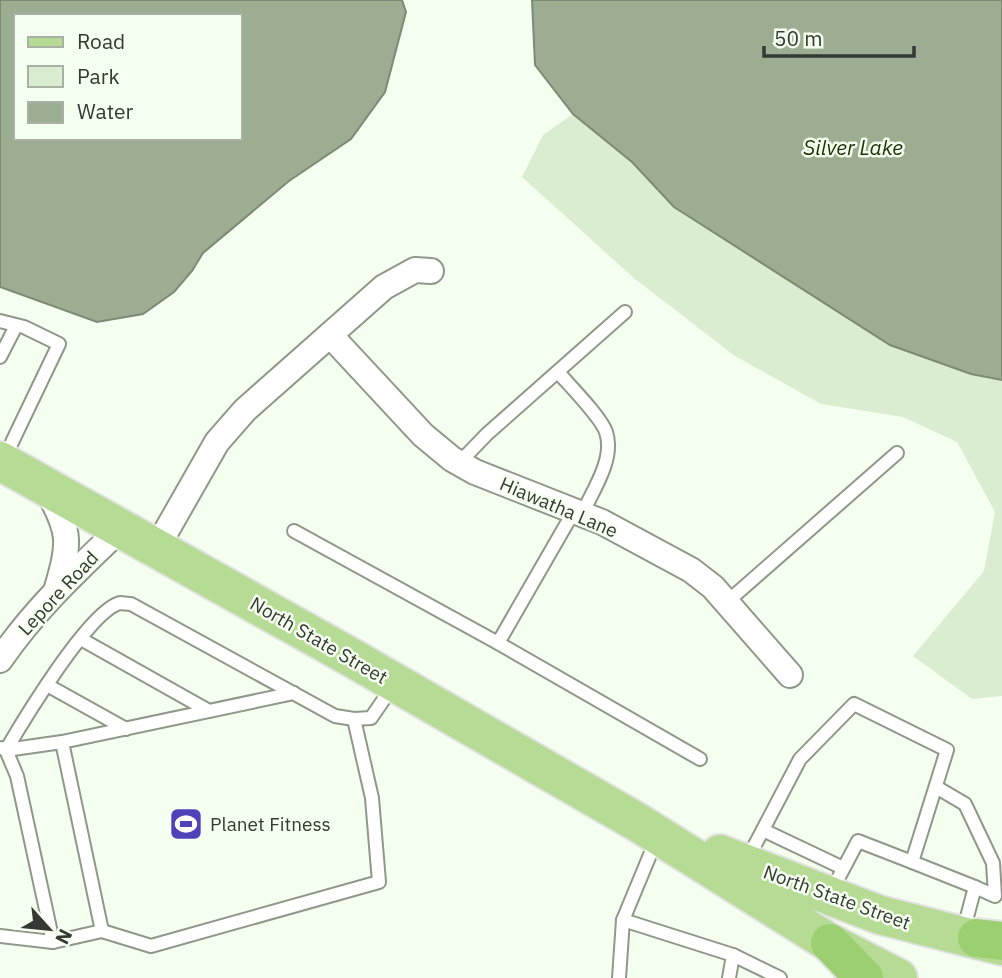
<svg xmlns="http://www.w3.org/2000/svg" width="1002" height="978" viewBox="0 0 1002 978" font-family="'IBM Plex Sans',sans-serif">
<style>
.green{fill:#dbedd0}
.water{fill:#9cad91;stroke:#7d8a75;stroke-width:2;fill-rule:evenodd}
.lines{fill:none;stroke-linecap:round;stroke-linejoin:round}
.service-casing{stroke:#8f9889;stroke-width:16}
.minor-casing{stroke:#8f9889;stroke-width:28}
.primary-casing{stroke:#e3e3e2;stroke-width:42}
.trunk-casing{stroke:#e3e3e2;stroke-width:42}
.service{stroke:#fff;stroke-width:12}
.minor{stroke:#fff;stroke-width:24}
.primary{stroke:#b5db94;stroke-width:38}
.trunk{stroke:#9ccf70;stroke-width:38}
.labels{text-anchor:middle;stroke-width:5;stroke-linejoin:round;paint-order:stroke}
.street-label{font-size:19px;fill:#363933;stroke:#f5ffef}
.poi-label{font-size:19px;fill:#363933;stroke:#f5ffef;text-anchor:start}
.water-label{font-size:21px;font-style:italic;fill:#1c3205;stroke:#f5ffef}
</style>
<rect width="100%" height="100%" fill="#f5ffef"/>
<path class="green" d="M573 114 632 162 674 207 890 345 971 374 1002 380V696L972 699 913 656 984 571 995 512 957 442 903 417 821 404 735 356 635 279 522 177 543 135Z"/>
<g class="water">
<path d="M0 0H402L406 12 385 92 351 139 289 181 203 253 192 271 174 292 143 314 97 322 0 287ZM16 16H240V138H16Z"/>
<path d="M532 0H1002V380L971 374 890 345 674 207 632 162 573 114 535 65Z"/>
</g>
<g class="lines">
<defs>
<g id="service">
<path d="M0 321 24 327 59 344 4 459"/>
<path d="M0 357 16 326"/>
<path d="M558 372C569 385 601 417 606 432 615 459 593 490 582 514"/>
<path d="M459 463 487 434 625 312"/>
<path d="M574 511 498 643 700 759"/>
<path d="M294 531 498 643"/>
<path d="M727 602 897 453"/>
<path d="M81 639 209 711"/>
<path d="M47 685 126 729"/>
<path d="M62 742 294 693"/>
<path d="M2 748 6 750 62 742 102 931"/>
<path d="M6 750C23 721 89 611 120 603 120 603 130 604 131 604L335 716 354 719 371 718 393 686"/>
<path d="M936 787 965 804 993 863 995 896 975 887"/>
<path d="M763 830 843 868"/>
<path d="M747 860 800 759 854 704 947 750 912 862 858 841 831 892"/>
<path d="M912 862 975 887 963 932"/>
<path d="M623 920 733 955 729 978"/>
<path d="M0 936 53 942 17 776 6 750"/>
<path d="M53 942 102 931 151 946 379 882 372 798 354 719"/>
<path d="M733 955 780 978"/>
<path d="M619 978 623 920 657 838"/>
</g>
<g id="minor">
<path d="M330 335 423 435 452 459 475 472 602 522 691 570 713 587 790 675"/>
<path d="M47 490C71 532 70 543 57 588"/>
<path d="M156 549 217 442 245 410 384 287 415 270 431 271"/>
<path d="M0 660C34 610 77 570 120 529"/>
</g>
<g id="primary">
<path d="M0 461 347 655 637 822 830 943 898 978"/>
<path d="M720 854 880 915 1002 946"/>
</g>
<g id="trunk">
<path d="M977 938 1002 941"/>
<path d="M830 943 864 978"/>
</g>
</defs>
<use href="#service" class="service-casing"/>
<use href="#minor" class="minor-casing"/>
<use href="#primary" class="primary-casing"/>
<use href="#trunk" class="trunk-casing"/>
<use href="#service" class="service"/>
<use href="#minor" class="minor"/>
<use href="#primary" class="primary"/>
<use href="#trunk" class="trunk"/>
</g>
<defs>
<symbol id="stadium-square" viewBox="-11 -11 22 22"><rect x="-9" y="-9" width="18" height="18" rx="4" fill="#5041b8" stroke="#f5ffef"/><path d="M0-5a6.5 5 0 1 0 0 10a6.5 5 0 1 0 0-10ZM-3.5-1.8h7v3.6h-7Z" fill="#fff"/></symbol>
</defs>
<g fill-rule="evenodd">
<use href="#stadium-square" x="167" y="805" width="38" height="38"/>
</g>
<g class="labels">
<g class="street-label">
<text transform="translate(559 507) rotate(23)" y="7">Hiawatha Lane</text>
<text transform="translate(58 593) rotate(-47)" y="7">Lepore Road</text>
<text transform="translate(319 640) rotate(30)" y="7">North State Street</text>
<text transform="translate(837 897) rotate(20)" y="7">North State Street</text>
</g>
<g class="poi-label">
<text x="210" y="831">Planet Fitness</text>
</g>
<g class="water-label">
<text x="853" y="155">Silver Lake</text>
</g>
</g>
<rect x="14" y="14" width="228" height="126" fill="#f5ffef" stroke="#a9b0a4" stroke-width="2"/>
<rect x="28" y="37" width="35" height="10" fill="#b5db94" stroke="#a9b0a4" stroke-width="2"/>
<text x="77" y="49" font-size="21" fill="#363933">Road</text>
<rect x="28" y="66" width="35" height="21" fill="#dbedd0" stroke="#a9b0a4" stroke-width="2"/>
<text x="77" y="84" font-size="21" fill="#363933">Park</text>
<rect x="28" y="102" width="35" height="21" fill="#9cad91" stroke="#a9b0a4" stroke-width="2"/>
<text x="77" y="119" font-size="21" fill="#363933">Water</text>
<g transform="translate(49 929) rotate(117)" stroke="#f5ffef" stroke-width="5" paint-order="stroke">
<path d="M0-5L12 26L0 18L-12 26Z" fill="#363933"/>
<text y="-10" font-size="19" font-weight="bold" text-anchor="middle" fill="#363933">N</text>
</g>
<path d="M764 46v10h150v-10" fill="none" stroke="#363933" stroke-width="3.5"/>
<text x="774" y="46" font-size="21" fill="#363933" stroke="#f5ffef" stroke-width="5" paint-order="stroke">50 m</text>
</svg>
